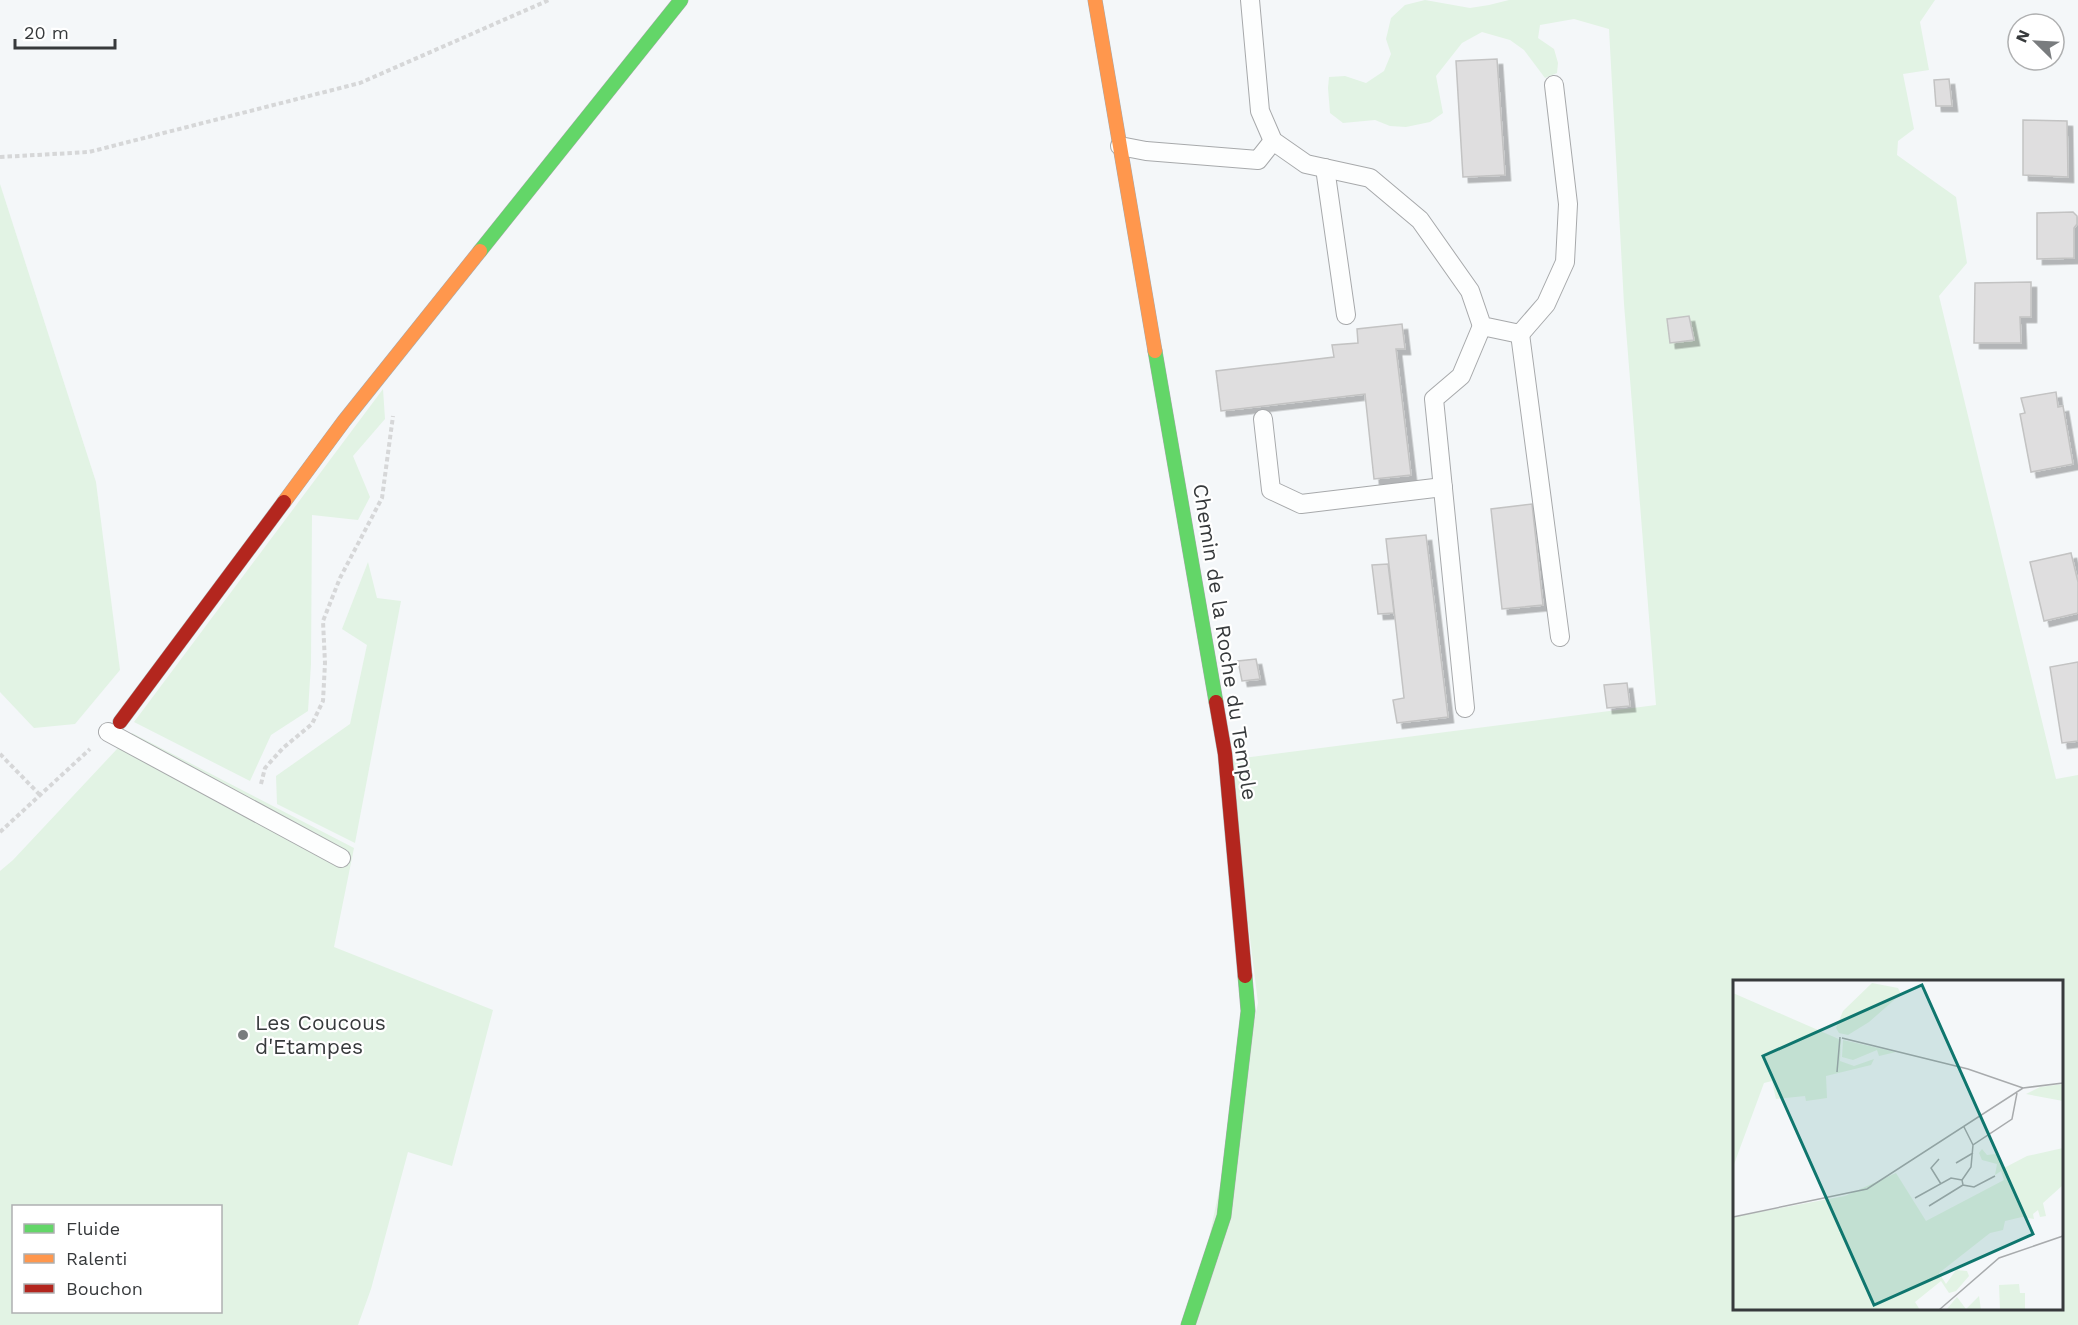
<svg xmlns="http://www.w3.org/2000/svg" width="2078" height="1325" viewBox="0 0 2078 1325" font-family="'Work Sans',sans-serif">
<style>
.green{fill:#e2f3e4;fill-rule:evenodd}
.building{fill:#dfdedf;stroke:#c3c3c3;stroke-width:1.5;filter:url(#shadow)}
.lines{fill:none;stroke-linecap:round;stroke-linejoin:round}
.lane-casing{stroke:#a7a9ab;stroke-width:20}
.fast-casing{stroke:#a7a9ab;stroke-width:15}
.slow-casing{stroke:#a7a9ab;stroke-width:15}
.jam-casing{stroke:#a7a9ab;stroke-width:15}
.path{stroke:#d6d7d8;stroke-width:4;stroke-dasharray:4.5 3;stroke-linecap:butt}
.lane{stroke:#fdfefe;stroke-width:18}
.fast{stroke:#63d668;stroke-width:14}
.slow{stroke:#ff974d;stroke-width:14}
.jam{stroke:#b3261e;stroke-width:14}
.poi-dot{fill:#797c7e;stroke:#fff;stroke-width:2}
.labels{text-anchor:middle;stroke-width:4.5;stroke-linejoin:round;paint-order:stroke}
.street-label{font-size:21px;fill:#373a3c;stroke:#fff}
.poi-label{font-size:21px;fill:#373a3c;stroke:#fff;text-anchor:start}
.inset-road{fill:none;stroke:#a8abad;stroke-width:1.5}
.view{fill:#0f766e;fill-opacity:0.15;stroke:#0f766e;stroke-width:3}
.inset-edge{fill:none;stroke:#373a3c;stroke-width:3}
</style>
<defs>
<filter id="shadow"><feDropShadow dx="5.5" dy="5.5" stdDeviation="0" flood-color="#0004"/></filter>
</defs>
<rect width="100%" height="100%" fill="#f4f7f9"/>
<g class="green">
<path d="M1425 0 1470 8 1489 5 1509 0H1935L1920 22 1929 70 1903 74 1914 129 1898 141 1897 155 1956 197 1967 263 1939 296 2056 779 2078 775V1325H1191L1258 1003 1228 760 1656 705 1624 304 1609 29 1574 19 1540 25 1538 38 1554 49 1558 63 1557 73 1545 78 1524 50 1510 40 1482 32 1462 43 1436 76 1443 113 1430 122 1406 127 1390 126 1375 120 1343 123 1330 113 1328 88 1329 77 1345 76 1366 83 1384 71 1391 54 1386 39 1391 18 1405 5ZM1734 982H2062V1308H1734Z"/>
<path d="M0 184 96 482 120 670 75 724 34 728 0 692Z"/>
<path d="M383 389 385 419 353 456 370 497 358 520 312 515 311 664 308 711 271 735 250 781 134 722Z"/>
<path d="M368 562 377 598 401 601 355 843 277 804 276 776 350 724 367 645 342 629Z"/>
<path d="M132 733 354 848 334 947 493 1010 452 1166 408 1152 371 1289 358 1325H0V871L13 860ZM14 1206H220V1312H14Z"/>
</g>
<g class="building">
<path d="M1497 59 1505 175 1463 177 1456 61Z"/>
<path d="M1949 79 1952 106H1936L1934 80Z"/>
<path d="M2023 120 2067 121 2068 177 2023 175Z"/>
<path d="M2073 212 2077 216V224L2074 228V258L2037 259V213Z"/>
<path d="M2031 282V317H2020L2021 343H1974L1975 283Z"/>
<path d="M1689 316 1694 340 1670 343 1667 319Z"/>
<path d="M1402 324 1405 349H1396L1411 475 1374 479 1365 394 1221 411 1216 371 1334 357 1332 345 1358 343 1357 329Z"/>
<path d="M2056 392 2058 407 2063 406 2073 464 2031 472 2020 414 2025 413 2021 398Z"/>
<path d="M1532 504 1543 605 1502 609 1491 509Z"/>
<path d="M1426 535 1448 717 1397 723 1393 700 1404 698 1386 539Z"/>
<path d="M2071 553 2078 582V613L2044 621 2030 562Z"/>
<path d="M1388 564 1394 613 1378 614 1372 565Z"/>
<path d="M1256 659 1260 679 1242 681 1238 661Z"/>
<path d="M2078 662V741L2062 743 2050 667Z"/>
<path d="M1627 683 1630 706 1607 708 1604 685Z"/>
</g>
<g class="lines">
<defs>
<g id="lane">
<path d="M1250 0 1260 111 1273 141 1306 164 1370 178 1420 220 1470 291 1482 326 1520 334 1546 304 1565 262 1568 204 1554 85"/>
<path d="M1120 146 1146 151 1258 160 1273 141"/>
<path d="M1325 168 1346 315"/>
<path d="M1520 334 1560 637"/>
<path d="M1263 419 1271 490 1301 504 1443 487"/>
<path d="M1465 708 1434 399 1461 376 1482 326"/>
<path d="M108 732 341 858"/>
</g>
<g id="fast">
<path d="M480 251 681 0"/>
<path d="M1155 351 1216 702"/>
<path d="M1188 1325 1224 1216 1248 1011 1245 976"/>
</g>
<g id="slow">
<path d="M1095 0 1155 351"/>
<path d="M284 502 344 421 480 251"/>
</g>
<g id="jam">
<path d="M1216 702 1225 754 1245 976"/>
<path d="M120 722 284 502"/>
</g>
</defs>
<use href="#lane" class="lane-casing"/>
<use href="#fast" class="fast-casing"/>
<use href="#slow" class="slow-casing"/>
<use href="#jam" class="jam-casing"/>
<g class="path">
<path d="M0 157 89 152 360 83 549 0"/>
<path d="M0 754 40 795"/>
<path d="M261 784 265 768 283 748 312 724 323 701 325 663 323 621 340 578 382 498 393 416"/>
<path d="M0 832 90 749"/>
</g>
<use href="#lane" class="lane"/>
<use href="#fast" class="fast"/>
<use href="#slow" class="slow"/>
<use href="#jam" class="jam"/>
</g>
<circle class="poi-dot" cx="243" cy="1035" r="6"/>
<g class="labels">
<g class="street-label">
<text transform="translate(1225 642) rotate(81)" y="7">Chemin de la Roche du Temple</text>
</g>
<g class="poi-label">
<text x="255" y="1030">Les Coucous<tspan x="255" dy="24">d'Etampes</tspan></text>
</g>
</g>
<g transform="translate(1733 980)">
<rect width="330" height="330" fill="#f4f7f9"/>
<path d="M139 3 165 8 168 14 136 42 115 55 106 53 103 48 110 31ZM0 13 108 60 107 81 121 86 141 79 138 85 93 96 94 118 73 121 72 116 43 119 39 101 31 103 0 187ZM110 60 163 72 146 76 144 70 120 80 109 77ZM330 104V121L293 114 307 107ZM330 168V205L310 223 313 236 307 237 305 230 300 234 301 239 289 237 272 241 270 250 257 253 206 293 213 304 223 290 234 291 236 296 223 311 216 313 208 301 182 322 187 330H0V237L112 216 163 193 193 241 271 200 268 191 262 195 264 184 249 180 246 173 249 169 254 175 263 174 271 188 294 176ZM286 304 287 313H292V330H267L266 305ZM246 316 248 330H213L224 317 233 329Z" fill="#e2f3e4"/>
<path class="inset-road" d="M109 58 235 89 290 108M104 92 107 57M231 147 240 165M206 179 198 188 208 204M223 183 240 173M262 196 241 207 230 205 229 200 238 187 240 165 279 139 284 113M182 218 218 198 229 200M196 226 230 205M0 237 134 209 290 108 330 103M206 330 266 278 330 256"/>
<path class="view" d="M189 5 300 254 141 325 30 76Z"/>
<rect width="330" height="330" class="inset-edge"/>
</g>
<rect x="12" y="1205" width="210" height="108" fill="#ffffff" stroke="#afb0b1" stroke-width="1.5"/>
<rect x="24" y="1224" width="30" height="9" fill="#63d668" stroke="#afb0b1" stroke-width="1.5"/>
<text x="66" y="1235" font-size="18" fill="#373a3c">Fluide</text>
<rect x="24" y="1254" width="30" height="9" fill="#ff974d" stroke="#afb0b1" stroke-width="1.5"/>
<text x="66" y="1265" font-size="18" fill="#373a3c">Ralenti</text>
<rect x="24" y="1284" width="30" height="9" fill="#b3261e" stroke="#afb0b1" stroke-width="1.5"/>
<text x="66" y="1295" font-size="18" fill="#373a3c">Bouchon</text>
<g transform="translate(2036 42) rotate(294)"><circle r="28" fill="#ffffff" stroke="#afb0b1" stroke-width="1.5"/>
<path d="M0-4.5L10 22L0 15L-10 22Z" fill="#797c7e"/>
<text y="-9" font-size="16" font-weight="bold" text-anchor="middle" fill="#373a3c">N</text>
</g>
<path d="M15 39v9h100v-9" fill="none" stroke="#373a3c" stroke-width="3"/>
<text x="24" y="39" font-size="18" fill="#373a3c" stroke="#ffffff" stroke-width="4.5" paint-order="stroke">20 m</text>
</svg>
